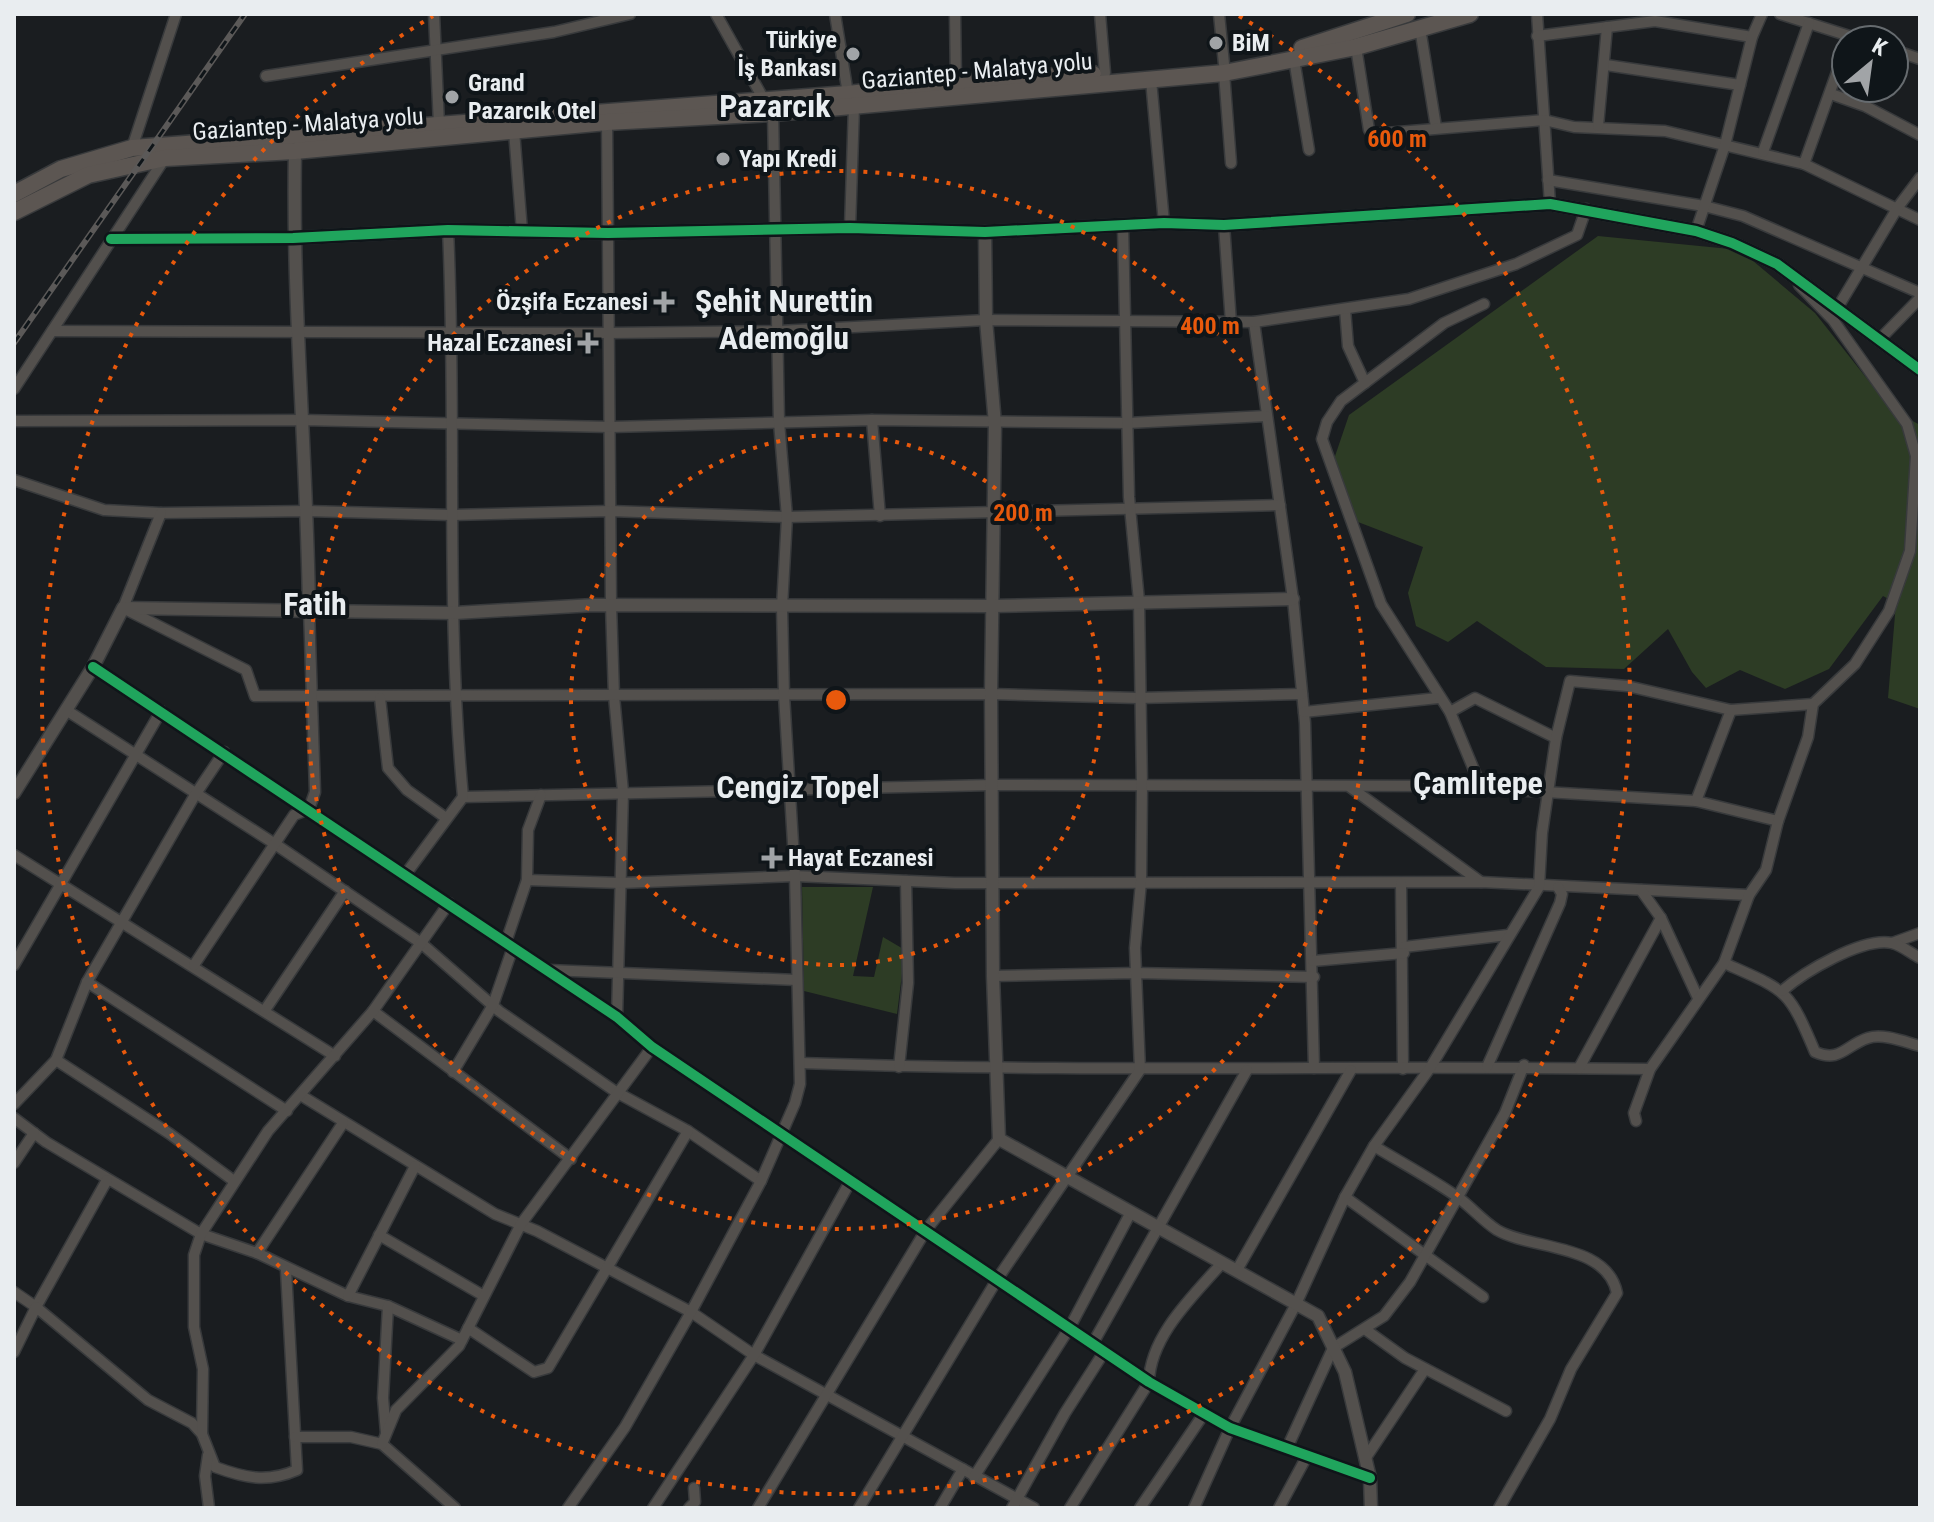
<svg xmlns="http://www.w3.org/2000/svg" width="1934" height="1522" viewBox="0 0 1934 1522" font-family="'Roboto Condensed',sans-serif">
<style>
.green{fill:#2d3c25}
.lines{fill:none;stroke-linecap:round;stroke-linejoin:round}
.minor-casing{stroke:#383a3c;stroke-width:13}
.tertiary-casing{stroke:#383a3c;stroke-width:15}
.trunk-casing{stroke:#383a3c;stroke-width:19}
.minor{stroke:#53504d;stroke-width:10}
.tertiary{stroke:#53504d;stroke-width:12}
.trunk{stroke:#5c5652;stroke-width:16}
.rail-casing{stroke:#5b5958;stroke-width:6}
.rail{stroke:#0f1519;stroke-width:3;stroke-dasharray:9;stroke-linecap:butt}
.cycleway-casing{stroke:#0f1519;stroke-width:15}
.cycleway{stroke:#20a55d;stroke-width:10}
.ring{fill:none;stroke:#e8590c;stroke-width:4;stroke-dasharray:4 8}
.poi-dot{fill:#a1a4a7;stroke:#0f1519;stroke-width:3}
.labels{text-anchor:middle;stroke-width:8;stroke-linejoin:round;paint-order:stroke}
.poi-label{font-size:24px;font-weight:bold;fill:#e9edf0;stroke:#0f1519;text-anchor:start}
.street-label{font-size:24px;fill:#e9edf0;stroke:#0f1519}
.district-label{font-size:32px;font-weight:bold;fill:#e9edf0;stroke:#0f1519}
.centre{fill:#e8590c;stroke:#0f1519;stroke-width:4}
.ring-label{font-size:24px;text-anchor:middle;font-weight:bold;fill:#e8590c;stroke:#0f1519;stroke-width:8;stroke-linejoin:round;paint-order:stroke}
</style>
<rect width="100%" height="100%" fill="#1a1d20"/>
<g class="green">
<path d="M1598 236 1740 250 1815 313 1891 409 1920 425V709L1888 698 1896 603 1883 596 1829 669 1785 689 1740 670 1706 688 1692 672 1668 629 1624 669 1546 667 1477 621 1448 642 1416 626 1408 593 1423 547 1358 522 1332 465 1349 415Z"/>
<path d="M802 887H873L853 976 874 977 883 937 905 950 897 1014 804 991Z"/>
</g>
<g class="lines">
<defs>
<g id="minor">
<path d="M434 14 439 125"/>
<path d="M716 14 763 98"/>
<path d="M835 14 848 94"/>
<path d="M955 14 956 82"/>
<path d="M1100 14 1105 73"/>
<path d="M1219 14 1224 64"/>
<path d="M1537 14 1550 204"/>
<path d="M1780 14 1862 40"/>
<path d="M1420 28 1436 127"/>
<path d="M1537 36 1655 21 1752 37"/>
<path d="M1356 47 1369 130 1374 134 1544 120 1574 127 1665 131 1804 164 1920 220"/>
<path d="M1894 50 1920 59"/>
<path d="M1294 59 1309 150"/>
<path d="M1606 65 1740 85"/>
<path d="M1224 73 1231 163"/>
<path d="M266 76 554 32 630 14"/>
<path d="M1151 80 1164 223"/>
<path d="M1831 94 1865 106 1920 135"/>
<path d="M607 122 611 605 614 696 623 792 617 1017"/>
<path d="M1598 126 1607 27"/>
<path d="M514 131 522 231"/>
<path d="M132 148 176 14"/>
<path d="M1763 152 1809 23"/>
<path d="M1804 164 1846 47"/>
<path d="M1548 180 1704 206 1743 216 1920 293"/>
<path d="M1224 225 1231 323"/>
<path d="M850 228 854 106"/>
<path d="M1696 231 1725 145 1752 37 1762 14"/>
<path d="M111 239 293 238"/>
<path d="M1838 307 1898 207 1920 178"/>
<path d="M1345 309 1348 346 1365 383"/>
<path d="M1254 322 1293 599 1305 723 1314 1068"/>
<path d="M52 331 609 333 779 331 986 320 1254 322 1409 299 1516 264 1577 235 1586 209"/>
<path d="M1879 340 1920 298"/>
<path d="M14 389 165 158"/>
<path d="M872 420 880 516"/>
<path d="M14 421 303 420 611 427 872 420 1128 423 1266 416"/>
<path d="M14 480 104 510 161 513 307 511 452 515 610 511 787 517 1280 505"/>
<path d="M161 513 123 608 246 670 255 696 991 694 1138 698 1302 694"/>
<path d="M93 667 617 1017 652 1047 1149 1382 1230 1428 1370 1478"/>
<path d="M380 698 388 768 407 790 446 818"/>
<path d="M66 710 275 844 421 943 499 1011 616 1092 688 1131 761 1181"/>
<path d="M1304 712 1438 698"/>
<path d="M1450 712 1475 698 1556 738"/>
<path d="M1350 787 1481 882"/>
<path d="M1481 787 1450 712 1381 604 1322 439 1327 422 1341 401 1444 323 1484 304"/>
<path d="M463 797 992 785 1447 786 1696 801 1778 821"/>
<path d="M1696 801 1731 710"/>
<path d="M14 855 335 1056"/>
<path d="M405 875 463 797C445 608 457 418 448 230"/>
<path d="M527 880 621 883 795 876 955 883 1481 882 1749 895"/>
<path d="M1401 883 1403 1069"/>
<path d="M1641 890 1661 918 1698 998"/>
<path d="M506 942 527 880 528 830 541 795"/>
<path d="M1892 943 1920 933"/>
<path d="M1404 947 1508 935"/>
<path d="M1313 961 1404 953"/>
<path d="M1724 963C1787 991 1788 988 1815 1052 1840 1063 1846 1045 1868 1038 1883 1033 1905 1042 1920 1046"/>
<path d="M14 965 161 711"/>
<path d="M194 965 294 815 309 809 315 792 309 609"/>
<path d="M548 970 797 980"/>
<path d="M993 976 1136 973 1314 977"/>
<path d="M87 982 287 1111"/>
<path d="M1782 991C1804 972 1862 937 1892 943 1901 945 1912 954 1920 958"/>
<path d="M265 1010 345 891"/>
<path d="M373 1011 571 1159"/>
<path d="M56 1060 170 1134 234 1181"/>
<path d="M800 1063C1083 1073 1367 1065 1650 1069"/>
<path d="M899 1067 908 983 906 881"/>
<path d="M1487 1067 1560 903 1562 894 1558 887"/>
<path d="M1579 1068 1661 918"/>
<path d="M453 1072 493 1005 513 947"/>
<path d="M302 1096 495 1214 537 1231 691 1312 754 1355 1034 1508"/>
<path d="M14 1104 56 1060 87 982 195 795 224 752"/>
<path d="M14 1118 46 1142 201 1234 257 1253 348 1296 388 1306 462 1340"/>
<path d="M1636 1121 1634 1113 1650 1069 1724 963 1749 895 1766 870 1778 821 1808 737 1813 704 1855 664 1889 611 1910 551 1916 456 1907 424 1833 320 1799 285"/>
<path d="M1374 1146C1402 1163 1432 1179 1459 1198 1472 1208 1483 1221 1497 1230 1531 1250 1607 1243 1617 1293L1571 1369 1550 1419 1499 1508"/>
<path d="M14 1163 34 1133"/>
<path d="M1345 1197 1483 1297"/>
<path d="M379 1235 484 1296"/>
<path d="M257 1253 343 1123"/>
<path d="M1237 1270 1351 1070"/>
<path d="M14 1292 36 1307 107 1180"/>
<path d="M348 1296 415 1166"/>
<path d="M468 1328 534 1372 548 1368 688 1131"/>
<path d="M1366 1330 1405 1358 1506 1411"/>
<path d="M1093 1343 1247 1070"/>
<path d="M14 1352 36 1307 148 1400 192 1423 202 1434 215 1467C245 1478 267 1483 297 1470L286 1270"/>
<path d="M386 1433 383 1398 388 1306"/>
<path d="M202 1434 203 1369 194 1327V1255L201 1234 268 1131 373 1011 449 903"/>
<path d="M295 1437H351L382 1444 455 1508"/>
<path d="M382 1444 396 1410 459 1346 521 1224 652 1047"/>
<path d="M1288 1446 1333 1348 1384 1316 1410 1282 1505 1113 1524 1065"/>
<path d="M208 1455 205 1476 209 1508"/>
<path d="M1365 1459 1425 1369"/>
<path d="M974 1477 1070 1327 1131 1212"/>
<path d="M568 1508 625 1427 691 1312 761 1181 795 1103 800 1084 795 876 784 695 782 607 787 517 779 422 773 113"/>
<path d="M653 1508 754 1355 851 1180"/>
<path d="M689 1508 695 1502 694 1488"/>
<path d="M758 1508 926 1230 999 1139"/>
<path d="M859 1508 998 1278 1140 1070 1135 948 1141 882 1142 787 1139 601 1129 497 1123 227"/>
<path d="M940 1508 963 1469"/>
<path d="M1012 1508 1065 1413 1104 1352"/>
<path d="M1070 1508 1149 1382C1150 1336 1193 1296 1222 1263"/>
<path d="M1140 1508 1203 1415"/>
<path d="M1194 1508 1230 1428 1296 1304 1345 1197 1374 1146 1430 1068 1539 887 1542 833 1556 738 1570 681 1627 686 1731 710 1813 704"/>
<path d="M1279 1508 1307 1456"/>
</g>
<g id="tertiary">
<path d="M295 151C292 304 307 456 309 609"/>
<path d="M985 232 986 320 995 424 991 694 993 976 999 1139 1318 1316 1345 1372 1370 1478 1371 1508"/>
<path d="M293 238 448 230 608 233 850 228 985 232 1164 223 1224 225 1550 204 1696 231 1732 243 1777 264 1920 370"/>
<path d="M14 793 93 667 123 608 455 613 594 605 993 606 1293 599"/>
</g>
<g id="trunk">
<path d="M1302 48 1407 14"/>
<path d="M14 194 61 169 132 148 848 94 956 82 1093 74"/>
<path d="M14 212 88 175 165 158 295 151 607 122 773 113 1224 73 1356 47 1470 14"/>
</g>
</defs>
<use href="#minor" class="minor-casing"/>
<use href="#tertiary" class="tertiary-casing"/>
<use href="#trunk" class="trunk-casing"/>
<use href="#minor" class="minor"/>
<use href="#tertiary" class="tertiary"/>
<use href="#trunk" class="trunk"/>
<defs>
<path id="rail" d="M14 343 245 14"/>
</defs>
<use href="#rail" class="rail-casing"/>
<use href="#rail" class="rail"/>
<defs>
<g id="cycleway">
<path d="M111 239 293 238 448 230 608 233 850 228 985 232 1164 223 1224 225 1550 204 1696 231 1732 243 1777 264 1920 370"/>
<path d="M93 667 617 1017 652 1047 1149 1382 1230 1428 1370 1478"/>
</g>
</defs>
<use href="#cycleway" class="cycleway-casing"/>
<use href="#cycleway" class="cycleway"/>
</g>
<g class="ring">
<circle cx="836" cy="700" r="265"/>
<circle cx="836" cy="700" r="529"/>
<path d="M1239 16A794 794 0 1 1 433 16"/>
</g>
<g class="poi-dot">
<circle cx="1216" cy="43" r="8"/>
<circle cx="853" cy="54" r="8"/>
<circle cx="452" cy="97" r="8"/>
<circle cx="723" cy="159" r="8"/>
<path d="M660 290h8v8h8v8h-8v8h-8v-8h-8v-8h8z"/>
<path d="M584 331h8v8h8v8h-8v8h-8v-8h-8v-8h8z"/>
<path d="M768 846h8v8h8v8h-8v8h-8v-8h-8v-8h8z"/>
</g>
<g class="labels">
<g class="poi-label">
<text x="837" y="48" text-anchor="end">Türkiye<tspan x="837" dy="28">İş Bankası</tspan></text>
<text x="1232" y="51">BiM</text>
<text x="468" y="91">Grand<tspan x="468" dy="28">Pazarcık Otel</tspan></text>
<text x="739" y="167">Yapı Kredi</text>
<text x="648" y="310" text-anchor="end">Özşifa Eczanesi</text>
<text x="572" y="351" text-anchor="end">Hazal Eczanesi</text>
<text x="788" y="866">Hayat Eczanesi</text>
</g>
<g class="street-label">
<text transform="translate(977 71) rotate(-5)" y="8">Gaziantep - Malatya yolu</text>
<text transform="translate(308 124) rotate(-4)" y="8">Gaziantep - Malatya yolu</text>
</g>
<g class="district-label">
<text x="775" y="117">Pazarcık</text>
<text x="784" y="312">Şehit Nurettin<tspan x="784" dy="37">Ademoğlu</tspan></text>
<text x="315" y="615">Fatih</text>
<text x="1478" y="794">Çamlıtepe</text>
<text x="798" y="798">Cengiz Topel</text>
</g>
</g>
<circle cx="836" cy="700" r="12" class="centre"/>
<g class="ring-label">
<text x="1397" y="147">600 m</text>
<text x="1210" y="334">400 m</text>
<text x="1023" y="521">200 m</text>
</g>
<rect width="1934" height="1522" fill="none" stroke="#e9edf0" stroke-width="32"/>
<g transform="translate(1870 64) rotate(29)"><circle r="38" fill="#0f1519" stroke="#666b6f" stroke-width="2"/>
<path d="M0-6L14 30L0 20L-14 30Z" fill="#a1a4a7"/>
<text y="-12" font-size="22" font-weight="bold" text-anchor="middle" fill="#e9edf0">K</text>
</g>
</svg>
